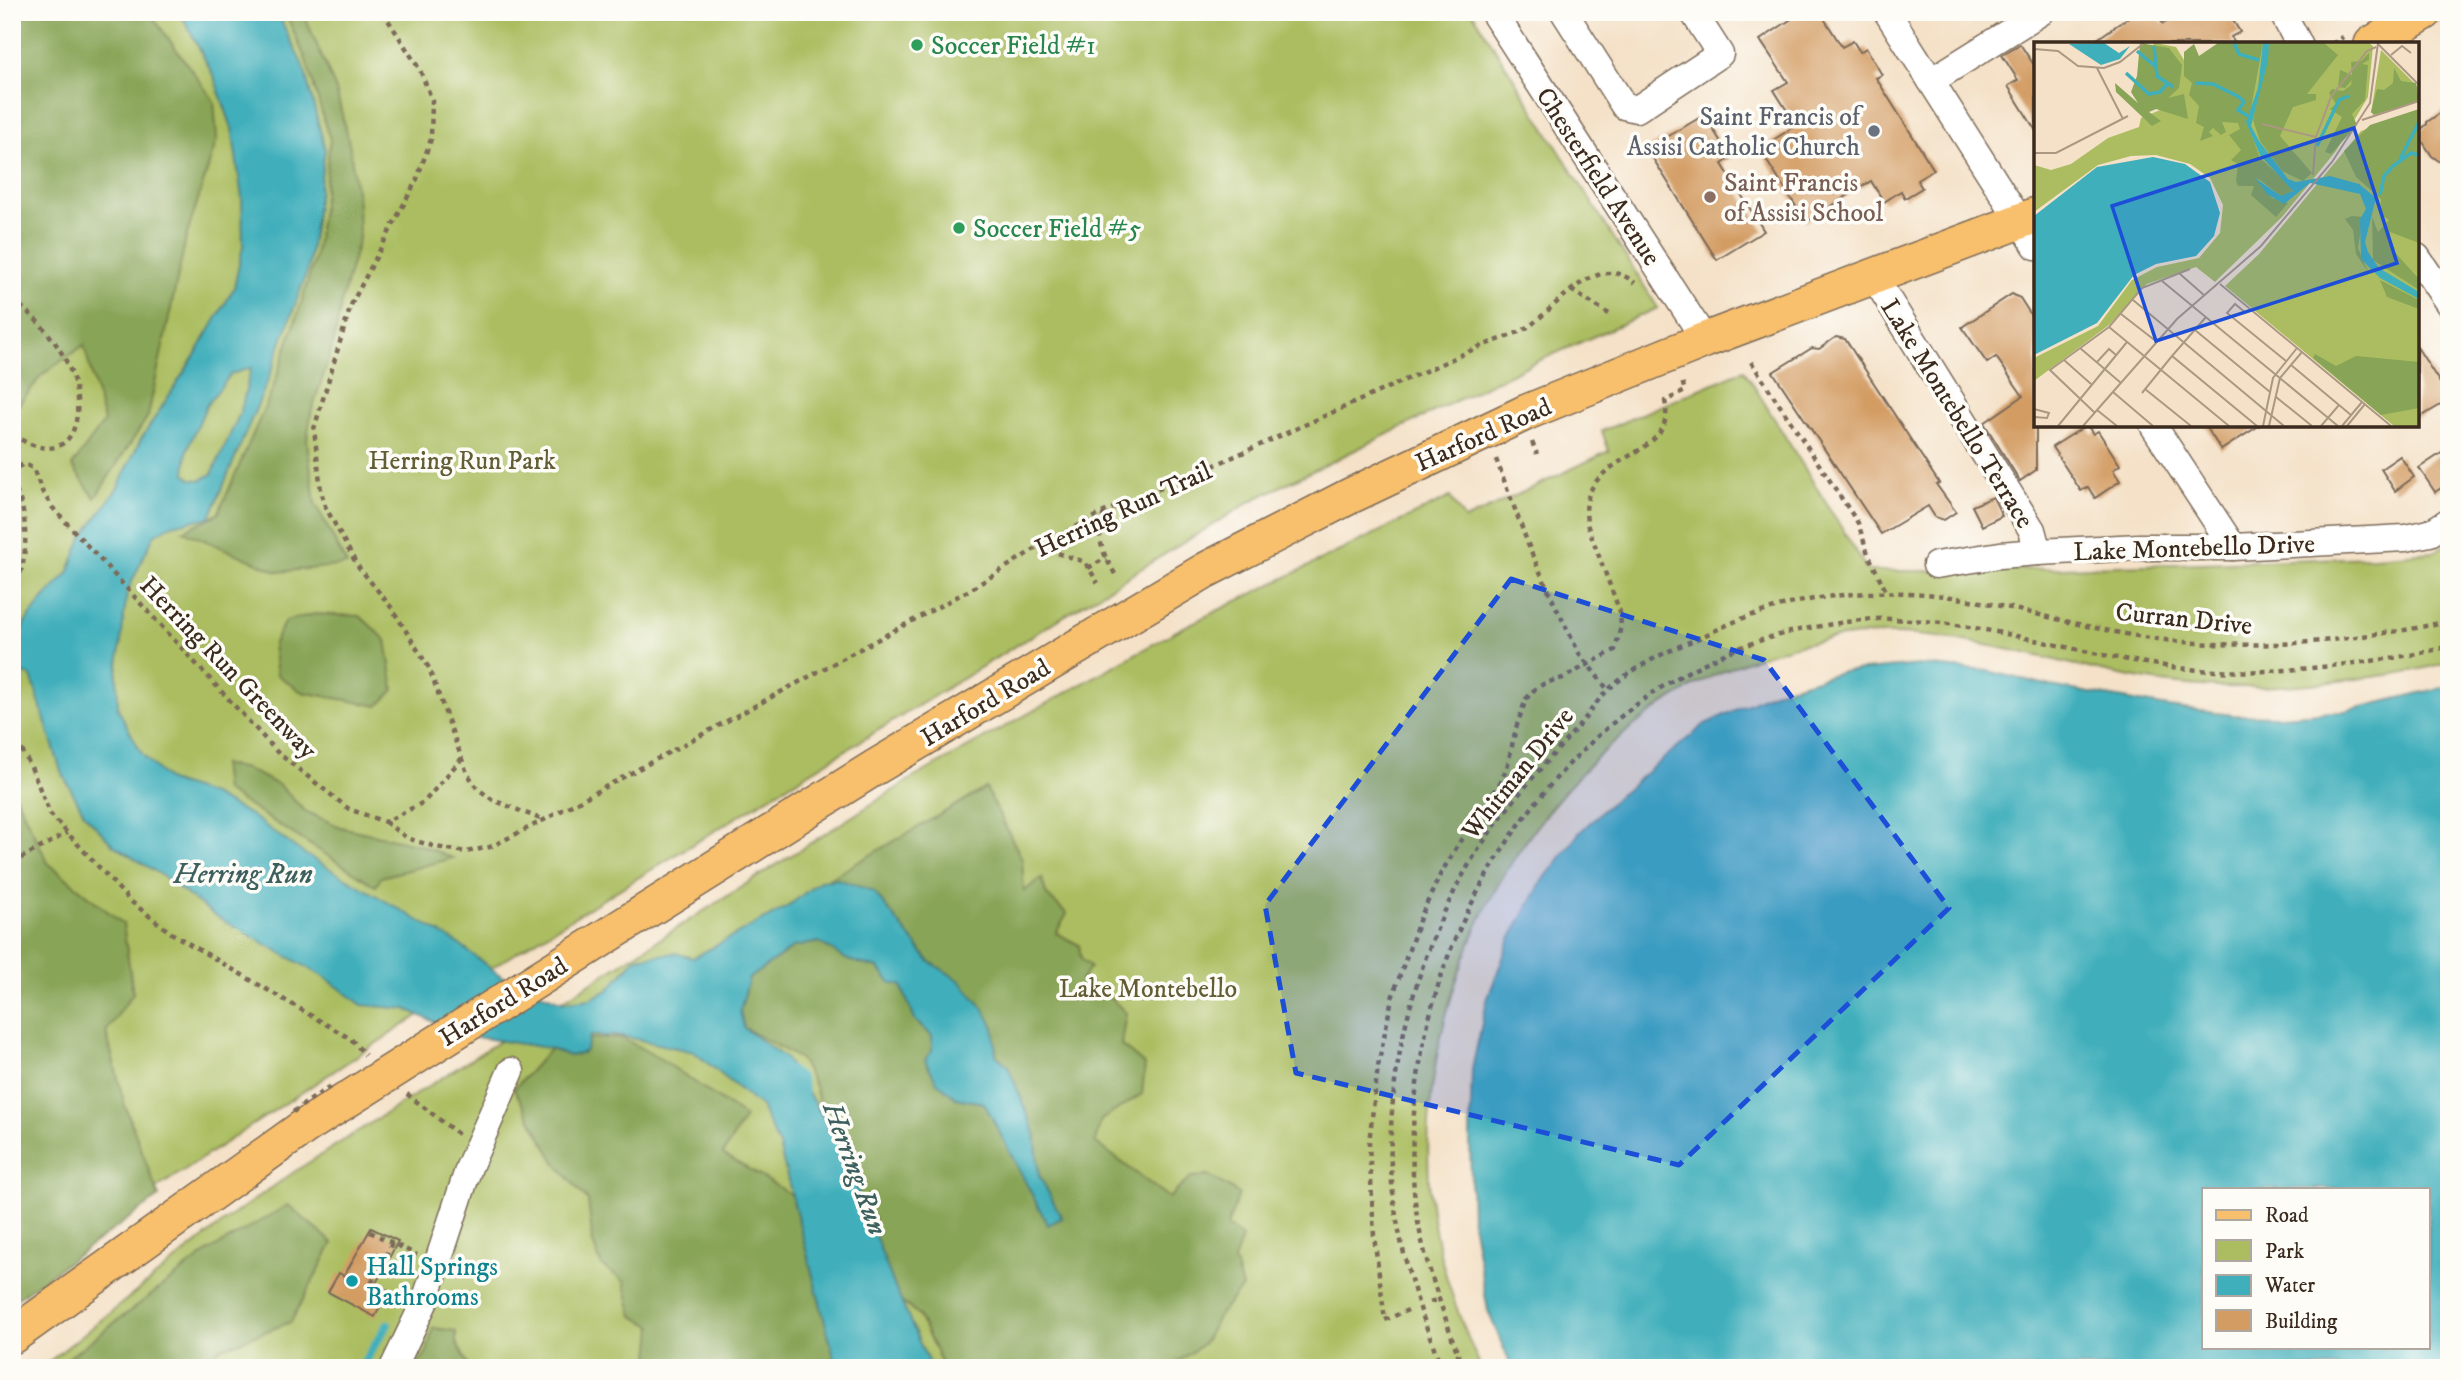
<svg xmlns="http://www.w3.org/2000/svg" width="2461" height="1380" viewBox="0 0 2461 1380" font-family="'IM FELL DW Pica',serif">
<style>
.green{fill:#abbd60;stroke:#73743f;stroke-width:2}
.forest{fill:#88a456;stroke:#62673a;stroke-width:2}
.water{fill:#3fafbb;stroke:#3d6c6c;stroke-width:2;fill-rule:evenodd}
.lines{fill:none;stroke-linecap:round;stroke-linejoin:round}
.stream{stroke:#3fafbb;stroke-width:8}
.building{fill:#d39c63}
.minor-casing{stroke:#7c6a59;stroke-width:29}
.major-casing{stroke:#7c6a59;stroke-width:38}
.path{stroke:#7c6a59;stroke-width:4.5;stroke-dasharray:5 5;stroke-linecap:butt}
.minor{stroke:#fff;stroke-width:26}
.major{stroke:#f8bf6c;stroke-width:35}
.major-bridge-casing{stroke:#7c6a59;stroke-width:38;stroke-linecap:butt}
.path-bridge{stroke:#7c6a59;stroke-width:4.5;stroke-dasharray:5 5;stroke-linecap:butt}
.major-bridge{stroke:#f8bf6c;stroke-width:35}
.marked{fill:#1d4ed8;fill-opacity:0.2;stroke:#1d4ed8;stroke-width:5;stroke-dasharray:14 9;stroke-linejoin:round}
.leisure-dot{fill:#2e9e5b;stroke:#fdfcf7;stroke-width:2.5}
.worship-dot{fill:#6b7280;stroke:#fdfcf7;stroke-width:2.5}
.education-dot{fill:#8d6e63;stroke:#fdfcf7;stroke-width:2.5}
.culture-dot{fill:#0f9aa8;stroke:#fdfcf7;stroke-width:2.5}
.labels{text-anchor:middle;stroke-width:7;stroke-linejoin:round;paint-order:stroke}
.leisure-label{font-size:26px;fill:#27864d;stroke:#fdfcf7;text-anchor:start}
.worship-label{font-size:26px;fill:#5b616d;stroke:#fdfcf7;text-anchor:end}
.street-label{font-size:26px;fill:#3b2a1e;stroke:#fdfcf7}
.education-label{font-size:26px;fill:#785e54;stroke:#fdfcf7;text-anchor:start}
.park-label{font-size:26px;fill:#625d35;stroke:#fdfcf7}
.culture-label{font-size:26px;fill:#0d838f;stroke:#fdfcf7;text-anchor:start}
.water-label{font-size:28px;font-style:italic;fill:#3d5f5d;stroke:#fdfcf7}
.inset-river{fill:none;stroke:#3fafbb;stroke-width:3.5}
.inset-road{fill:none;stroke:#aa9883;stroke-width:2}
.view{fill:#1d4ed8;fill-opacity:0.15;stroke:#1d4ed8;stroke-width:3.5}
.inset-edge{fill:none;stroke:#3b2a1e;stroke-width:3.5}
</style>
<rect width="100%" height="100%" fill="#fdfcf7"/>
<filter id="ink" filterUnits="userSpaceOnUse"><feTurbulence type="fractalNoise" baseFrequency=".0143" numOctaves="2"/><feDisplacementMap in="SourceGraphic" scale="14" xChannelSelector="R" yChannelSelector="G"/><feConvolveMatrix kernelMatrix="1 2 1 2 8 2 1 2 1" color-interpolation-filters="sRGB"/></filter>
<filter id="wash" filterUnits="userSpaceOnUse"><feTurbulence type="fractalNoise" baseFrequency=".00686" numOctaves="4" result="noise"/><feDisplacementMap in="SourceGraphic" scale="28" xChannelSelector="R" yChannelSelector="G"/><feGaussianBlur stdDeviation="1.57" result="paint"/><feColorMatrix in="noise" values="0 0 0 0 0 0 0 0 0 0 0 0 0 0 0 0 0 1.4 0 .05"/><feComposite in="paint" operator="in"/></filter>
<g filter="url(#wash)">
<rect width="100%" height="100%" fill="#f4e1c7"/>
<g class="green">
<path d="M12 12H1472L1658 308 1529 365 1253 500 475 978 154 1190 12 1295Z"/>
<path d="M1744 370 1868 571H1976L2374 557 2433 552 2449 542V662C2419 671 2387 675 2356 679 2295 687 2231 691 2169 683 2118 677 2067 662 2016 651 1974 642 1928 633 1885 634 1787 636 1694 674 1620 737 1560 787 1503 864 1473 936 1437 1022 1420 1119 1432 1212 1439 1264 1459 1319 1481 1368H41L231 1216 297 1170 911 779 1182 628 1450 497 1465 520 1609 451 1602 431Z"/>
</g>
<g class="forest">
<path d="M12 12H149L214 101 217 139 186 238 148 416 95 498 72 466 104 422 84 345 42 375 12 413V183L16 175 12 171Z"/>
<path d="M285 12H303L336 90 350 148 358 205 359 238 342 299 334 342 311 413 307 440 315 503 347 565 278 572 183 531 218 514 272 391 300 307 315 257 324 194 330 140 306 60Z"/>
<path d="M315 614 360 616 386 640 394 690 378 706 302 692 277 675 273 645 285 621Z"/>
<path d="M222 764 246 769 279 785 305 811 340 827 420 845 453 858 381 877 376 886 225 791Z"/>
<path d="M986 788 1022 859 1024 891 1042 878 1046 894 1067 914 1056 933 1079 945 1081 959 1090 967 1081 981 1103 990 1126 1013 1121 1045 1145 1065 1142 1094 1101 1120 1095 1142 1169 1198 1191 1177 1210 1176 1239 1194 1227 1226 1242 1238 1234 1260 1242 1288 1220 1313 1204 1343 1178 1362 1177 1368H944L918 1314 900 1301 874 1234V1217L866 1214 844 1155 821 1113 815 1086 800 1059 743 1027 740 1011 749 978 794 947 819 942 848 960 878 968 891 983 901 985 915 1020 932 1036 933 1050 956 1098 984 1103 1048 1224 1061 1218 1039 1175 1035 1133 1008 1066 996 1055 993 1027 960 981 929 961 873 891 837 879 827 880Z"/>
<path d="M12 789 48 863 123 924 133 993 106 1032 125 1106 159 1197 12 1302Z"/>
<path d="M623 1038 664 1061 745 1117 723 1154 792 1195 837 1368H649L653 1326 633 1316 624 1281 602 1266 593 1244 588 1201 555 1162 514 1089 550 1049 570 1056 585 1052 588 1039Z"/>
<path d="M288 1205 333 1243 291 1322 219 1349 203 1368H49L60 1364 209 1251Z"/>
<path d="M433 1328 456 1331V1342L470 1368H414L427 1353Z"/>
</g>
<g class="water">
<path d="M180 12H277L304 68 325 149 308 269 268 380 210 517 172 525 154 535 127 592 117 674 118 709 142 754 169 781 212 795 249 814 303 853 456 942 508 981 564 1002 590 999 608 990 636 958 675 953 693 958 787 907 820 881 837 879 873 891 929 961 960 981 984 1009 994 1027 996 1055 1008 1066 1035 1133 1039 1175 1062 1218 1048 1225 984 1103 956 1098 937 1082 925 1060 932 1050V1036L915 1020 901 985 891 983 878 968 848 960 819 942 794 947 749 978 740 1011 744 1028 785 1058 821 1113 844 1155 896 1290 931 1368H837L779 1146 761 1107 694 1052 622 1036H590L585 1052 570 1056 548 1048 463 1035 406 1009 362 1005 326 978 214 915 161 875 113 845 85 815 61 771 31 676 12 670V648L25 623 44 598 68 573 82 538 117 489 140 441 197 352 234 288 243 246 242 198 232 128 214 77ZM251 368 241 411 212 474 201 480 191 479 185 474 187 450 206 406 231 374Z"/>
<path d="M1919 665 1988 671 2051 686 2168 707 2233 715 2281 716 2345 711 2449 686V1368H1512L1488 1311 1472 1222 1470 1136 1472 1069 1487 1000 1510 939 1541 883 1580 832 1615 799 1705 724 1776 691 1841 672ZM2204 1189H2428V1347H2204Z"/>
</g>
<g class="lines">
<g class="stream">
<path d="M788 1069 801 1078 804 1091"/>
<path d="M360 1368 388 1324"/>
</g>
</g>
<g id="blocks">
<g class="building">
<path d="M1802 12H1820L1842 47 1853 41 1860 52 1866 48 1882 75 1876 78 1934 170 1917 180 1922 188 1905 198 1901 191 1884 202 1871 181 1806 222 1765 158 1775 152 1769 143 1796 125 1774 90 1788 82 1760 40Z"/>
<path d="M2136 12H2155L2163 24 2181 12H2228L2240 32 2231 37 2235 44H2090Z"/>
<path d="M2020 44 2036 68V131L2008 86 2018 80 2002 55Z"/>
<path d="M2449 107V168L2432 156 2417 133 2427 124V122Z"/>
<path d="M1704 115 1731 158 1722 164 1764 231 1717 260 1647 149Z"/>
<path d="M2012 294 2020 298 2036 323V470L2020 481 1984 423 2023 396 1996 357 1987 363 1962 327Z"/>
<path d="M1836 337 1845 339 1939 483 1936 484 1956 512 1944 520 1935 517 1928 506 1881 534 1773 372 1812 348 1819 349Z"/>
<path d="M2417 347 2449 397V400L2417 419Z"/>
<path d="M2087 425 2093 434 2098 431 2120 465 2113 470 2120 481 2095 498 2088 487 2081 491 2052 447Z"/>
<path d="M2205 425H2260L2221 450Z"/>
<path d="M2449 448V483L2435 492 2419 468Z"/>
<path d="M2400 456 2414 477 2395 491 2381 469Z"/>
<path d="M1993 497 2002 516 1982 526 1972 506Z"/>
<path d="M371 1228 398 1241 373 1289 386 1295 375 1317 328 1292 339 1273 344 1276Z"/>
</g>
</g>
</g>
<g filter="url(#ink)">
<use href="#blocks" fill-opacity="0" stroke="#7c6a59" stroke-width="2"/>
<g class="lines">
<defs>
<g id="minor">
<path d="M1493 12 1705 340"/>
<path d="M1564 12 1624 106 1637 109 1720 54 1693 12"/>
<path d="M1887 12 2036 246"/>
<path d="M2282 12 2299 44"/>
<path d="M1931 81 2041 12"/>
<path d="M2417 257 2449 304"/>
<path d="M1874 277 2032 530 2038 552"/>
<path d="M2153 425 2233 547"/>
<path d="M1936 565 2000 555 2038 552 2140 547H2233L2405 538 2430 533 2449 521"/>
<path d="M393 1368 425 1301 469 1167 511 1071"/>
</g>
<g id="major">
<path d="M2372 44 2425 12"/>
<path d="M643 913 874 768 1206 570 1350 496 1527 412 1705 340 2036 215"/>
<path d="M12 1336 304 1127 361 1091"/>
</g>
</defs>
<use href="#minor" class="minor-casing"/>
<use href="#major" class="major-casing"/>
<g class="path">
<path d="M383 12 420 70 432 100 431 139 417 179 351 305 314 429 321 491 325 506 357 565 391 607 429 668 467 773 478 789 493 800 543 820"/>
<path d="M2332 44 2343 37"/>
<path d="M1571 290 1609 314"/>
<path d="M12 300C37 317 62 346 72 375 88 425 68 472 12 434"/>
<path d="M1751 362 1858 523 1868 554 1887 593"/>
<path d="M1532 442 1537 454"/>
<path d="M1496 459 1531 552 1556 607 1579 653 1608 690"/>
<path d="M12 475 18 467 24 464 33 468 42 491 52 507 278 753 349 809 385 822 424 802 462 758"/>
<path d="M12 481C15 489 20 498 22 507 27 527 28 572 12 587"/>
<path d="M1104 513C1095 537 1102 552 1115 574"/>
<path d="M1039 547 1085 562 1098 583"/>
<path d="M1088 568 1106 558"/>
<path d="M12 732 31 767 50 814 129 900 171 933 351 1039 365 1055"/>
<path d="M385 822 407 838 436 847 466 852 490 847 544 820 973 588 1038 547 1104 512 1195 474 1481 346C1497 340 1517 335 1531 325 1559 304 1598 251 1635 283"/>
<path d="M12 863 67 833"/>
<path d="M407 1094 458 1134"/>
<path d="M370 1232 417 1255"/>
<path d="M392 1243 371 1284 402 1298"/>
<path d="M1430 1302 1439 1299"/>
<path d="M1408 1310 1385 1320 1374 1236 1369 1143 1378 1066 1392 998 1420 918 1440 875 1474 818 1498 787 1507 768 1516 728 1526 699 1535 689 1545 683 1563 678 1615 650 1621 626 1620 612 1588 527C1571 449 1679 464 1665 401L1685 391 1682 381"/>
<path d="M1440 1367 1459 1354"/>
<path d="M1442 1368C1423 1320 1406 1271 1397 1221 1377 1112 1406 986 1455 890 1487 827 1531 779 1577 728 1588 716 1596 701 1608 690 1631 668 1669 650 1699 638 1719 629 1738 619 1759 613 1814 594 1878 589 1936 595 2006 603 2073 626 2143 637 2221 649 2299 646 2377 634 2401 631 2426 627 2449 620"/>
<path d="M1464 1368C1455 1349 1449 1328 1442 1308 1432 1278 1422 1248 1417 1216 1404 1130 1420 1025 1453 944 1518 788 1650 653 1821 626 1844 622 1868 618 1892 619 1985 622 2073 653 2165 666 2228 676 2293 671 2355 663 2387 659 2418 655 2449 646"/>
</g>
<use href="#minor" class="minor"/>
<use href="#major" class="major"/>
<defs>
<path id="major-bridge" d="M361 1091 643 913"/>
</defs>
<use href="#major-bridge" class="major-bridge-casing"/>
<path class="path-bridge" d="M293 1112 332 1085"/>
<use href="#major-bridge" class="major-bridge"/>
</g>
</g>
<path class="marked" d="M1511 579 1764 660 1949 908 1679 1165 1296 1073 1265 905Z"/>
<g class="leisure-dot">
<circle cx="917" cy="45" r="7"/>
<circle cx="959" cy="228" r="7"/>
</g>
<circle class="worship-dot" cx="1874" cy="131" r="7"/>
<circle class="education-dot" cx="1710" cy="197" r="7"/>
<circle class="culture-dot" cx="352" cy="1281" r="7"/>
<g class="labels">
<g class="leisure-label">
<text x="931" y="54">Soccer Field #1</text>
<text x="973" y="237">Soccer Field #5</text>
</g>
<g class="worship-label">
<text x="1860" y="125">Saint Francis of<tspan x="1860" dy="30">Assisi Catholic Church</tspan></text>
</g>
<g class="street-label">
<text transform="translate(1599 176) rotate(57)" y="9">Chesterfield Avenue</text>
<text transform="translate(1958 413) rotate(58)" y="9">Lake Montebello Terrace</text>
<text transform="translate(1483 434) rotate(-24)" y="9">Harford Road</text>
<text transform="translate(1123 509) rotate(-25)" y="9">Herring Run Trail</text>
<text transform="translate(2194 547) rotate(-2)" y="9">Lake Montebello Drive</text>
<text transform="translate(2184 618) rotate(6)" y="9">Curran Drive</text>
<text transform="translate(229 667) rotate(46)" y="9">Herring Run Greenway</text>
<text transform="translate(985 702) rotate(-31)" y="9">Harford Road</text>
<text transform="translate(1517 773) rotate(-51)" y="9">Whitman Drive</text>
<text transform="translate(503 1001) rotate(-32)" y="9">Harford Road</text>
</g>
<g class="education-label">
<text x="1724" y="191">Saint Francis<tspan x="1724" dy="30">of Assisi School</tspan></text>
</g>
<g class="park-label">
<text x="462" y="469">Herring Run Park</text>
<text x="1148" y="997">Lake Montebello</text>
</g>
<g class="culture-label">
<text x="366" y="1275">Hall Springs<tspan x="366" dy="30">Bathrooms</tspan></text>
</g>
<g class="water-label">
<text x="243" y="883">Herring Run</text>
<text transform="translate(856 1168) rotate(70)" y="10">Herring Run</text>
</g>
</g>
<g transform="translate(2034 42)">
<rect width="385" height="385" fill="#f4e1c7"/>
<path d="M121 1 142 5 150 18 168 16 190 1H335L339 4 334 55 302 109 249 174 181 240 162 225 113 242 75 283 0 339V316L64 284 98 238 123 225 165 216 186 191 189 163 176 136 156 122 122 113 97 114 64 123 0 170V123L17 128 37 122 74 96 105 85 107 76 131 66 106 15ZM347 8 385 46V55L337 71ZM385 68V384H360L191 244 225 212 327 89Z" fill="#abbd60"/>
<path d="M106 1 135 6 148 23 145 46 134 56 150 52 154 77 122 67 115 70 127 79 118 84 82 50 81 41 104 61 97 50 103 34ZM184 1H229L214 83 226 116 259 146 256 154H247L222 135 238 156 254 161 242 175 217 153 220 144H204L202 139 204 122 197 118 207 108 195 93 206 87 204 81 188 80 192 90 187 93 179 86 175 90 179 94 166 99 170 85 162 81 165 64 155 53 158 41 150 34V10L160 2 165 14ZM235 1H290L304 13 273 52H282V58L259 65 246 94 278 131 269 139 248 129 226 99 219 78ZM335 11V18L328 22 334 23 331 58 318 72 323 83 297 112 291 110 308 75 296 67 302 62 295 51 298 47 309 49 317 43 318 38 311 46 304 45 306 28 318 33 317 20 327 19ZM360 26 367 39 382 41 385 59 340 73 337 70 343 47 350 48 359 41ZM385 67V201L356 190V205L385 237V248L339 218 338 175 344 190 355 178 346 172 347 157 322 135 310 109 336 83ZM318 174 329 175 324 206 334 230 322 212 319 188 311 177ZM346 238 385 258V267L353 255ZM281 312 302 324 322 314 385 320V366L347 373 279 316Z" fill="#88a456"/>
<path d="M70 1 85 11 96 4 86 17 67 23 35 2ZM229 1H235L234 19 217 84 225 99 254 137 262 140 296 134 325 142 342 156 331 200 334 210 345 226 385 250V257L346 236 327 217 326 177 332 167 326 152 276 141 250 162 233 152 221 136 247 154 259 149 226 113 212 80 224 46ZM119 115 151 122 176 140 186 171 180 194 162 214 122 222 100 233 63 281 0 313V174L63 125Z" fill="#3fafbb"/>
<path class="inset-river" d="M200 1 205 12 225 18M120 4 123 34 139 45M103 9 122 25M92 31 115 52 126 50 133 42M161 41 179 42 205 55 210 60 204 68 214 74M283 104 305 58 315 54M366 117 385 80M346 153 350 134 359 124 377 111 385 113"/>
<path class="inset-road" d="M343 1 385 43M0 7 24 9 44 24 70 26 86 20 110 1M357 13 368 4 377 11M63 26 89 77M328 78 385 59M228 82 282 95M0 111H22L94 74M279 133 282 95 297 55 333 9 342 5M146 232 171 254M128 239 304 384M186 242 357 384M99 258 250 384M212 271 201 262 193 271 252 319M87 272 123 300M75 285 195 384M161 288 236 350M46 306 87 341M138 314 172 275M30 318 57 342M63 320 75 307 82 313M257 323 317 373M111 347 157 384M79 350 119 384M108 351 138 314 223 384M242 355 278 384M0 367 15 371 13 376 0 375M63 368 83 384M61 371 16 328 75 285 108 246 156 227M24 384 93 300M49 384 143 277 227 204 298 120 336 61 344 1M229 384 239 336 263 306M235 384 246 336 268 310M287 384 305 363M308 384 328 360M313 384 331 362"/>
<path class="view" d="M320 86 363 221 122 299 78 164Z"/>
<rect width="385" height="385" class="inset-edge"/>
</g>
<rect width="2461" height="1380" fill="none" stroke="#fdfcf7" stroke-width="42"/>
<rect x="2202" y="1188" width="228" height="161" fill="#fdfcf7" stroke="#afa8a0" stroke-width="2"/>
<rect x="2216" y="1210" width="35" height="10" fill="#f8bf6c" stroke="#afa8a0" stroke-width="2"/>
<text x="2265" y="1222" font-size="21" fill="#3b2a1e">Road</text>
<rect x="2216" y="1240" width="35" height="21" fill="#abbd60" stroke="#afa8a0" stroke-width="2"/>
<text x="2265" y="1258" font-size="21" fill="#3b2a1e">Park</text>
<rect x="2216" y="1275" width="35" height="21" fill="#3fafbb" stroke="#afa8a0" stroke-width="2"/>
<text x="2265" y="1292" font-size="21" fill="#3b2a1e">Water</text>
<rect x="2216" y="1310" width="35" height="21" fill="#d39c63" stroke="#afa8a0" stroke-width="2"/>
<text x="2265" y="1328" font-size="21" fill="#3b2a1e">Building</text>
</svg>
